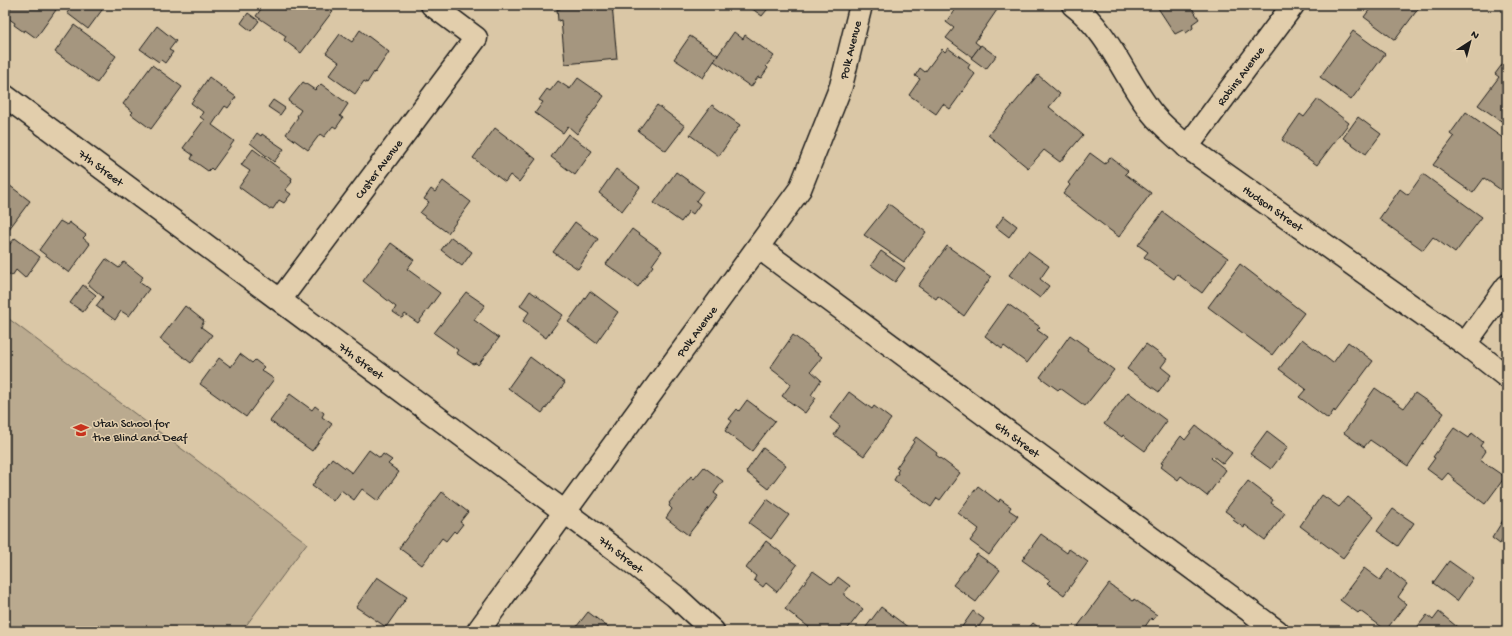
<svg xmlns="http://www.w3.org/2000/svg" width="1512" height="636" viewBox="0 0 1512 636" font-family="'Gochi Hand',sans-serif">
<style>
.green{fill:#baaa8f;stroke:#6b6356}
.building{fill:#a5967f;stroke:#1c1c1c}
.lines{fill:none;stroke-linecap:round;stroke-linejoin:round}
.minor-casing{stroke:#1c1c1c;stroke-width:25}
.minor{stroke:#e2ceac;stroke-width:22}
.labels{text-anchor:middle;stroke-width:3;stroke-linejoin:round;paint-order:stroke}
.street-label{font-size:12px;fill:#1c1c1c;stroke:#e2ceac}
.poi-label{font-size:12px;fill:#1c1c1c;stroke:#e2ceac;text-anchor:start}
</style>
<rect width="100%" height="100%" fill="#dac7a6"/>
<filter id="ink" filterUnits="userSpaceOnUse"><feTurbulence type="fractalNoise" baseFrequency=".025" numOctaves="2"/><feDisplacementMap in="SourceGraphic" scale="8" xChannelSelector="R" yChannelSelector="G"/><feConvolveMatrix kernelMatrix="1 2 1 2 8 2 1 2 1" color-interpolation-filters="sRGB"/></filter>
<g filter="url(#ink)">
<path class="green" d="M5 316 307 543 242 631H5Z"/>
<g class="building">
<path d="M13 5H49L56 10 36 38 25 30 24 32 14 25 15 23 5 16Z"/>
<path d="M73 5H104L102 10 88 29 67 13Z"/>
<path d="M264 5H331L335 8 301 53 284 40 286 36 256 16Z"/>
<path d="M560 5H612L617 59 565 64 561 20 558 21 557 9H560Z"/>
<path d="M747 5H771L762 16Z"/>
<path d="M958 5H996L999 7 975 42 980 46 972 57 946 38 954 28 946 22Z"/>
<path d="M1156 5H1167L1170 7 1173 5H1190L1199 19 1192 24 1193 28 1186 33 1183 30 1175 34Z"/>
<path d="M1373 5H1421L1395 40 1364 17Z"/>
<path d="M248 13 259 21 251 31 241 23Z"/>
<path d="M74 25 116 56 97 83 55 52Z"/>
<path d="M157 26 176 41 169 50 173 52 165 63 161 60 159 62 140 49Z"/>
<path d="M360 30 389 52 375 73 374 72 367 83 364 81 355 94 329 75 339 62 326 53 340 34 352 42Z"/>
<path d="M1353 31 1385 54 1351 100 1320 77Z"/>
<path d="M734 32 743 39 745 35 774 56 766 66 768 68 761 78 758 77 751 87 714 61Z"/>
<path d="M690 36 718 55 703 78 674 59Z"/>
<path d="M981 45 996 56 986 69 971 58Z"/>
<path d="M948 48 970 64 968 68 975 74 950 109 943 104 936 114 909 95 920 79 915 76 920 68 925 72 942 49 945 52Z"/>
<path d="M1507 58V125L1478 105 1499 77 1495 74Z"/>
<path d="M152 65 182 87 151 129 131 114 133 112 123 104Z"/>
<path d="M1038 75 1060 94 1049 107 1083 135 1060 162 1044 150 1028 168 988 135Z"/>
<path d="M209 77 236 97 228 108 225 106 212 125 234 141 213 170 211 168 208 171 191 159 193 155 183 148 204 120 200 117 203 112 191 103Z"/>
<path d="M578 78 604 96 577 134 568 126 563 133 535 113 543 102 539 100 547 89 550 91 558 81 570 89Z"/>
<path d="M303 82 315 90 321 84 348 104 340 116 343 118 336 128 333 126 324 137 320 134 308 150 286 134 298 117 297 116 301 110 288 101Z"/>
<path d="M1318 99 1349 123 1317 165 1282 140 1300 114 1304 117Z"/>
<path d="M273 100 285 108 280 115 268 107Z"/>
<path d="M657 105 685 126 666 151 638 131Z"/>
<path d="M712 105 740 125 719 156 690 135Z"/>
<path d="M1466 112 1507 141V183L1501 190 1484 178 1473 193 1433 165 1454 137 1450 134Z"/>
<path d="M1358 117 1381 134 1366 154 1343 138Z"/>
<path d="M495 128 536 159 519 182 510 175 505 182 473 158Z"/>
<path d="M257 133 261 136 262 134 284 149 274 162 250 143Z"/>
<path d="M568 134 592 151 575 175 551 157Z"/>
<path d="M253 149 292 178 291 181 292 182 285 190 291 194 284 203 279 200 273 209 271 208 269 209 239 187 250 171 241 165Z"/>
<path d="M1090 153 1105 164 1110 157 1128 171 1125 174 1151 193 1119 237 1063 194 1070 185 1068 183Z"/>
<path d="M616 169 640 187 622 211 599 193Z"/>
<path d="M676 172 703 191 696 201 700 204 693 214 689 211 681 222 654 203Z"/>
<path d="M1423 174 1482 217 1455 253 1433 237 1423 250 1379 219 1400 189 1408 195Z"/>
<path d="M443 181 471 202 448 233 420 213 429 202 424 199 431 189 435 192Z"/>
<path d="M5 182 30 201 9 229 5 226Z"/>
<path d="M889 204 926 232 904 262 864 235Z"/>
<path d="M1163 212 1203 242 1204 241 1228 258 1202 293 1177 274 1174 279 1144 257 1148 252 1138 245Z"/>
<path d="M1004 216 1017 226 1009 237 996 227Z"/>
<path d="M60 221 67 225 69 222 86 235 83 238 90 244 69 273 39 250Z"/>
<path d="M575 222 598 239 578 269 553 252Z"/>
<path d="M632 229 662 251 652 265 653 266 638 287 606 264Z"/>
<path d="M451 237 472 252 462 266 441 250Z"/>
<path d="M15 238 40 257 25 278 16 270 12 276 5 271V250Z"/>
<path d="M391 243 414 260 407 269 440 293 418 323 405 314 402 318 393 312 396 307 363 281Z"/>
<path d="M947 246 991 277 964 316 938 296 936 299 918 286Z"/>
<path d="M881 251 905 268 895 282 871 265Z"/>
<path d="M1028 251 1049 266 1040 279 1049 286 1040 298 1009 275Z"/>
<path d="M106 259 119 268 124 262 143 277 139 282 149 289 129 316 121 311 115 320 96 306 103 297 88 284Z"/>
<path d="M1240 264 1304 313 1272 355 1208 307Z"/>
<path d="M83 285 96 295 83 312 70 303Z"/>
<path d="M530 291 563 315 546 338 523 321 529 312 520 306Z"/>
<path d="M590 291 618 312 596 343 568 322Z"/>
<path d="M466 292 485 305 474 320 499 338 478 365 476 363 473 364 456 353 458 350 434 333Z"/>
<path d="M1008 304 1040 327 1037 330 1047 337 1027 363 1004 346 1002 349 985 336Z"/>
<path d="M185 306 204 321 201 327 212 335 191 363 160 339Z"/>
<path d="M793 335 822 357 811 371 821 380 811 395 816 398 805 413 782 396 791 384 770 368Z"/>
<path d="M1070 335 1088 348 1087 350 1114 370 1085 406 1060 388 1058 390 1040 377Z"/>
<path d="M1302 339 1333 363 1348 342 1373 361 1335 412 1334 410 1328 419 1299 397 1306 389 1279 369Z"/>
<path d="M1146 344 1167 359 1161 367 1171 375 1159 392 1127 369Z"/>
<path d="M240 354 252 363 255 360 264 367 261 370 274 379 246 417 200 384 219 358 231 367Z"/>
<path d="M530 357 565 383 542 413 508 388Z"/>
<path d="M1375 388 1404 408 1415 393 1444 413 1408 466 1370 440 1364 447 1344 433Z"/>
<path d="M849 392 872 409 874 406 891 419 864 456 834 435 840 426 830 418Z"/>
<path d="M1128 392 1167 421 1145 451 1123 435 1122 437 1104 424Z"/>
<path d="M290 394 312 410 315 406 324 413 322 417 332 424 312 451 270 421Z"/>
<path d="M747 400 775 421 752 451 725 431 732 421 729 419 737 409 739 411Z"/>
<path d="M1196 426 1232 453 1223 464 1213 456 1211 458 1226 470 1207 496 1181 476 1178 480 1161 467 1163 464 1161 463 1181 436 1185 440Z"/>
<path d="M1454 428 1469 438 1472 433 1483 442 1480 446 1486 451 1480 460 1505 477 1485 504 1454 481 1455 479 1448 473 1442 480 1427 469 1435 458 1433 457Z"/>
<path d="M1267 431 1288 447 1271 469 1250 454Z"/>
<path d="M916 437 937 453 936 455 960 473 940 500 937 498 931 507 894 480 898 473 897 472 899 469 896 468 914 442 913 441Z"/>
<path d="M763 448 786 465 768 489 746 472Z"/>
<path d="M369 450 380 458 383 454 392 460 388 464 399 472 378 501 362 489 354 500 341 490 333 501 312 486 332 458 352 473Z"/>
<path d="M704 467 723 481 714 493 718 496 688 535 666 518 672 509 669 506 670 504 669 503 691 476 694 479Z"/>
<path d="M1248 481 1273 500 1271 503 1285 513 1265 540 1245 525 1244 528 1233 520 1235 518 1225 511Z"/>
<path d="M978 486 999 502 1000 499 1011 507 1009 510 1018 516 989 555 970 541 979 529 958 513Z"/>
<path d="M442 492 468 512 460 522 463 524 456 533 454 531 446 541 442 538 422 565 399 548Z"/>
<path d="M1322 495 1339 507 1348 497 1374 517 1343 558 1300 526Z"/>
<path d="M767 499 789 515 771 539 749 523Z"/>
<path d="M1393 509 1414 523 1398 546 1377 531Z"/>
<path d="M1507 514V539L1504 537 1500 544 1492 538Z"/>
<path d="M1041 534 1067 553 1069 549 1088 562 1064 595 1047 583 1050 580 1022 560Z"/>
<path d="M766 541 797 565 777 592 766 583 763 587 754 580 756 576 746 568Z"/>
<path d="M977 554 1000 570 976 602 953 585Z"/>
<path d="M1449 561 1473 578 1457 601 1433 583Z"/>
<path d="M1364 568 1380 580 1388 569 1407 584 1398 597 1406 604 1386 630 1360 611 1358 613 1340 600Z"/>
<path d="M813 571 831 584 832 585 838 577 850 586 844 593V595L863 609 846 631H814L785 609Z"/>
<path d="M377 577 407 597 386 627 356 607Z"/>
<path d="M1109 584 1133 601 1134 599 1157 615 1153 620 1151 618 1142 631H1084L1078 626Z"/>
<path d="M881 607 909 628 907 631H863Z"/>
<path d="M973 611 984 619 976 631H959Z"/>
<path d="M588 612 613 631H573Z"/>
<path d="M1439 612 1462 631H1414L1427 615 1433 620Z"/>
<path d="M1033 623 1043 631H1026Z"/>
</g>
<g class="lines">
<defs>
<g id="minor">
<path id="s1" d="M1073 5C1110 33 1124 78 1152 113 1162 126 1176 136 1187 147L1465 344 1507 377"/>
<path id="s2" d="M5 96 616 550 675 596 713 631"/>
<path id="s3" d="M1187 147 1293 5"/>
<path id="s4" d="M758 247 1277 631"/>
<path id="s5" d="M280 300 476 38 432 5"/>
<path d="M1465 344 1507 286"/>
<path id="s6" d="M478 631 800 189 841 86 861 5"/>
</g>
</defs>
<use href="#minor" class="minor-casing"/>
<use href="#minor" class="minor"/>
</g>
</g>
<defs>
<symbol id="school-bare" viewBox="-9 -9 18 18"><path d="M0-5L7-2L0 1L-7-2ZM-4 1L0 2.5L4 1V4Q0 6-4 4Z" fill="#c8321e" stroke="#e2ceac" stroke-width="2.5" paint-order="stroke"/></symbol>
</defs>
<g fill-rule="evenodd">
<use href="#school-bare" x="70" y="419" width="22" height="22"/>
</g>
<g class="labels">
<g class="street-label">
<text dy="4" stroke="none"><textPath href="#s6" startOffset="695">Polk Avenue</textPath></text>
<text dy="4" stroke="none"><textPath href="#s3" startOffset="89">Robins Avenue</textPath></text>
<text dy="4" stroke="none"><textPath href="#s2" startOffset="120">7th Street</textPath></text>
<text dy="4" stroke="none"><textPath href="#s5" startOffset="164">Custer Avenue</textPath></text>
<text dy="4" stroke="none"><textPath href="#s1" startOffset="289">Hudson Street</textPath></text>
<text dy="4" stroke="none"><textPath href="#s6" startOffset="371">Polk Avenue</textPath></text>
<text dy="4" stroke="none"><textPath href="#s2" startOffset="444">7th Street</textPath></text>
<text dy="4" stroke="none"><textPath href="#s4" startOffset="323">6th Street</textPath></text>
<text dy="4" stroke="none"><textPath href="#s2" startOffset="768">7th Street</textPath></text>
</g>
<g class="poi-label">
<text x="93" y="427">Utah School for<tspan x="93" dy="14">the Blind and Deaf</tspan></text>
</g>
</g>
<rect width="1512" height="636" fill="none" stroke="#e2ceac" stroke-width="20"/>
<rect x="10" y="10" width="1492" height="616" fill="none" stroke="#1c1c1c" stroke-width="1.5" filter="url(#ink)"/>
<g transform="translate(1470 42) rotate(36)" stroke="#e2ceac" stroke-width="3" paint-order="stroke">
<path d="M0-3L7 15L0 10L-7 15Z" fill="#1c1c1c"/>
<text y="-6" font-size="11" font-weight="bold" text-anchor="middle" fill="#1c1c1c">N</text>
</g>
</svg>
